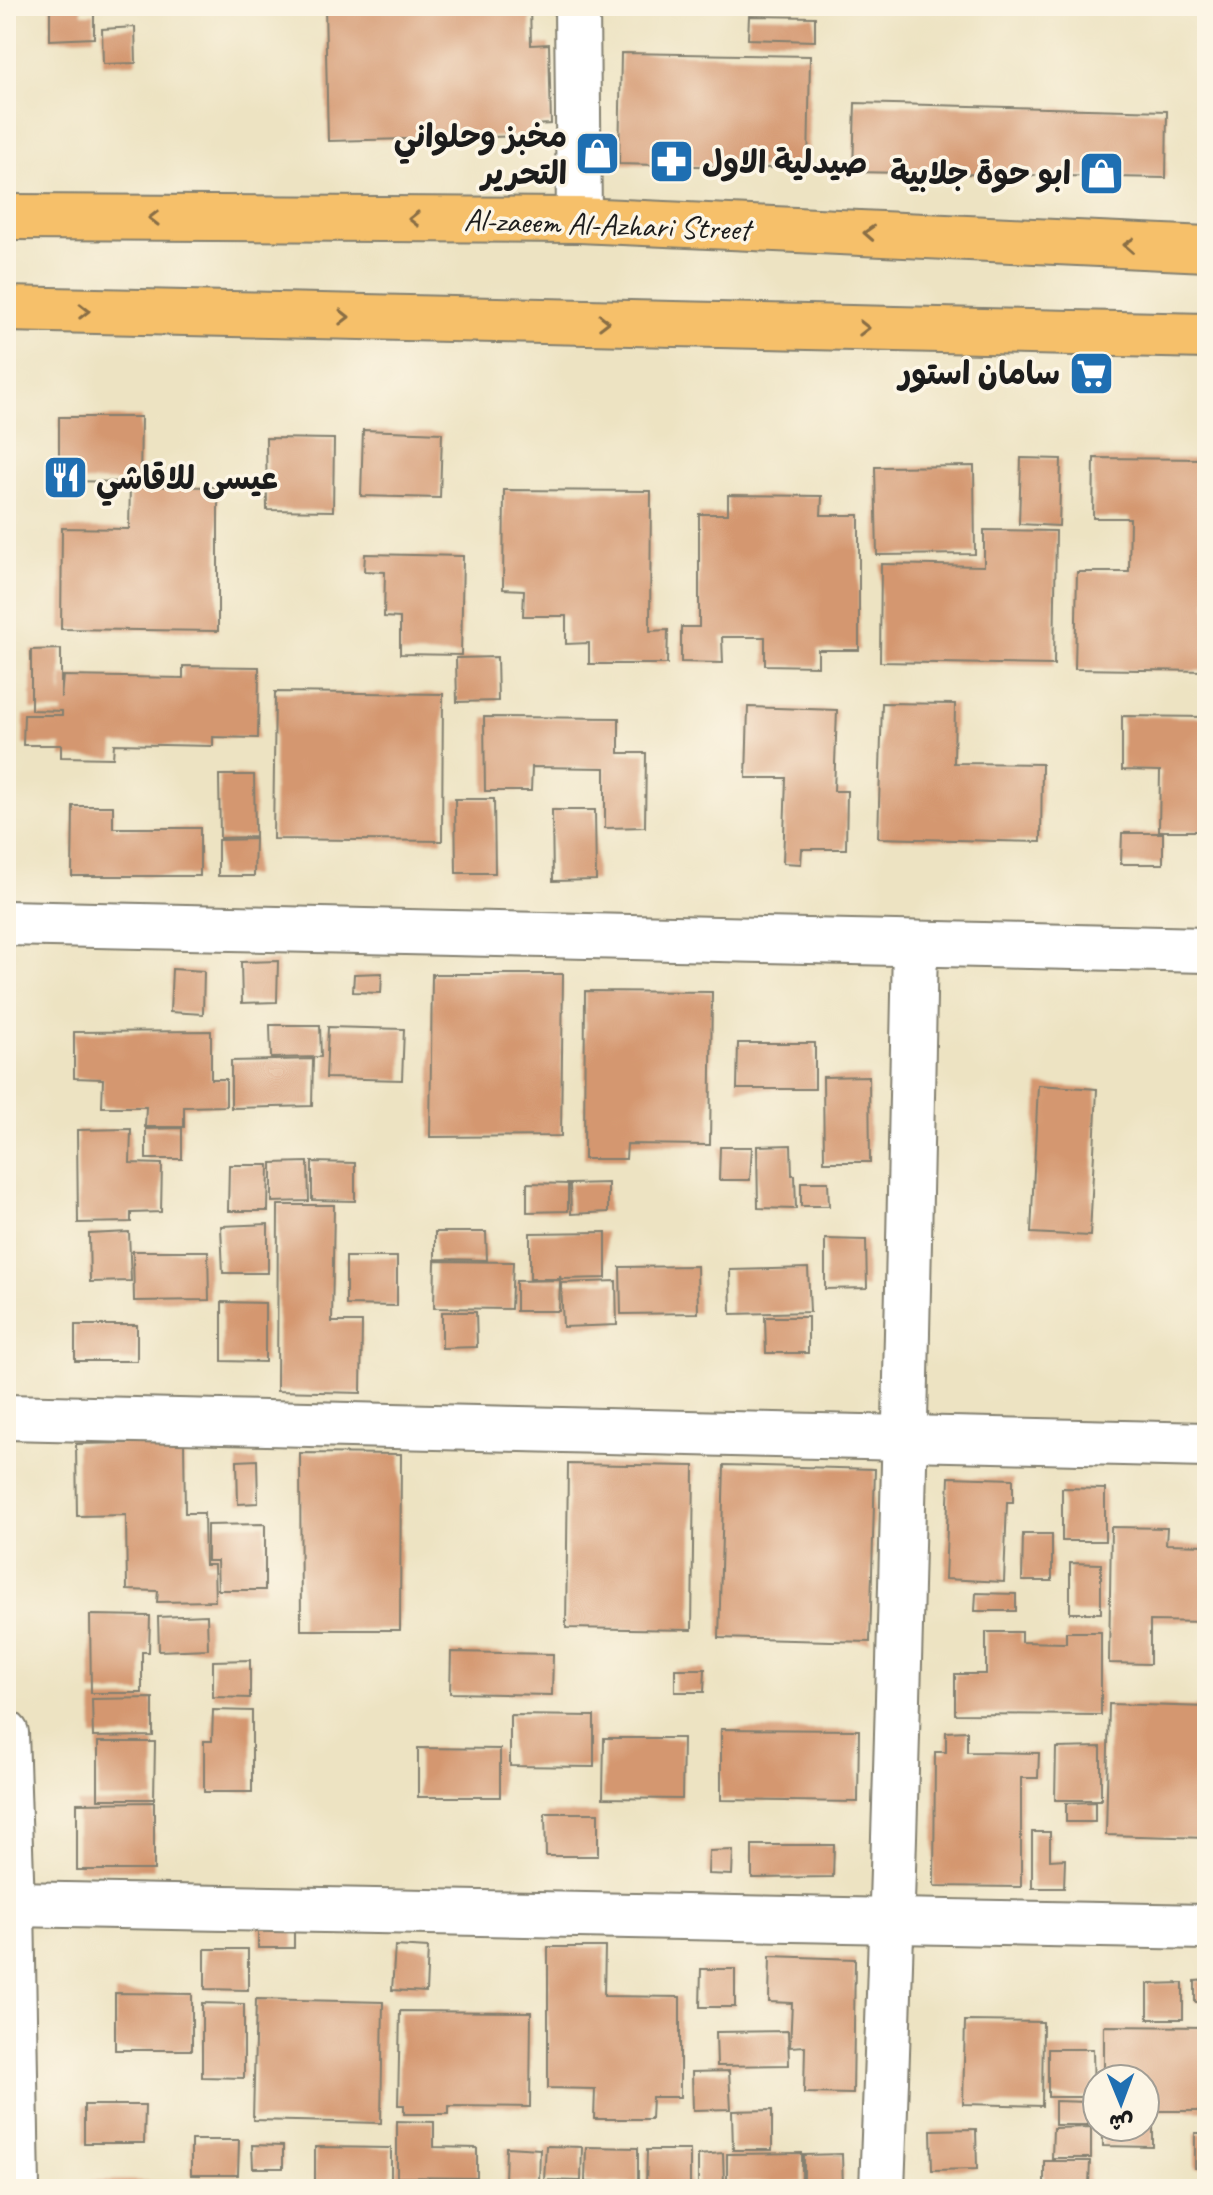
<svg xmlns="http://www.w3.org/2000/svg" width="1213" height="2195" viewBox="0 0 1213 2195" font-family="Caveat,'Playpen Sans Arabic',sans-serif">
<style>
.building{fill:#d4976f}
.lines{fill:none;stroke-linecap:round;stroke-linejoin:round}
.street-casing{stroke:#84806f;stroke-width:48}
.primary-casing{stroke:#84806f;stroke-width:48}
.street{stroke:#fff;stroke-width:44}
.primary{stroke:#f6c06b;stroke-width:44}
.oneway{stroke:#896e44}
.labels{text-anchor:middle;stroke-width:7;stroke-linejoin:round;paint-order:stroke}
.poi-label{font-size:32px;font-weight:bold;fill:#1c1c1c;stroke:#fcf5e5;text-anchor:end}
.street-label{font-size:32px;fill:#1c1c1c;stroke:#fcf5e5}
</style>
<rect width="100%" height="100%" fill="#fcf5e5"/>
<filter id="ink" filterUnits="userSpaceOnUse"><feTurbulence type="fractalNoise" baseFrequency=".0125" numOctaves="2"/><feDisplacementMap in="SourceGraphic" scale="16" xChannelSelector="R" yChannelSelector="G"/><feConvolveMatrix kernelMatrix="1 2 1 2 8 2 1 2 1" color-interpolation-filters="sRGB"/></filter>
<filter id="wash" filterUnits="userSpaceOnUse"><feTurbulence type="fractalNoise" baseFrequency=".006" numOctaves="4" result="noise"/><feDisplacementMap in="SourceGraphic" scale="32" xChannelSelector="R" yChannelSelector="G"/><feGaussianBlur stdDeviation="1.8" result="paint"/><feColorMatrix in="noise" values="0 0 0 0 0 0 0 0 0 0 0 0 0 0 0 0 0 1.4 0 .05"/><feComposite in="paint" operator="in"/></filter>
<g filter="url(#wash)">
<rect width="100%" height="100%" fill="#ede3c2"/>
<g id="blocks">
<g class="building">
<path d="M50 6H82V14H94V38L50 40Z"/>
<path d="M325 6H530L531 45 549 44 551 124 533 125V136L328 141Z"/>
<path d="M749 16 815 17V41L748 39Z"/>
<path d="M135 27 136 63 103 64 102 29Z"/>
<path d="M621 53 810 56 808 169 619 164Z"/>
<path d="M855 103 1167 111 1166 178 853 172Z"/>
<path d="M59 417H141L140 482 59 481Z"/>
<path d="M363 430 442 433 440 498 361 496Z"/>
<path d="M266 438 334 439 333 511 267 510Z"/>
<path d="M1021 458 1061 459 1059 526 1019 524Z"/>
<path d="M1094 458 1207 459V671L1075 669 1077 572H1129L1130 518H1093Z"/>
<path d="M974 466 975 554 877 555 875 467Z"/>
<path d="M130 486 218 487V631L61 629 62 528 129 529Z"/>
<path d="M504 490 651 491 650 631 668 630 667 664H589V643L566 644V616H523L524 590 503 589Z"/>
<path d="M728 495 822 496 821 515H859V650H818V666L765 665V637H722L723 663 681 662V627H699V514H728Z"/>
<path d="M984 530 1056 531 1054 665 880 662 881 564 984 566Z"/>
<path d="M365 554 463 556 461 655 400 654V618L384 617 385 572 364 571Z"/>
<path d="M61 649V698L63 676 183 678V666L259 667 258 738 213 737V746L114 744 113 758 61 757V745H23L24 715H62V711L31 710V650Z"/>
<path d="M497 657 498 701 457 702 456 658Z"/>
<path d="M275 692 443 694 442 841 273 839Z"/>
<path d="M882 703 955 704 954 763 1042 764 1041 842 878 838Z"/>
<path d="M748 707 837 710 834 791H847L846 849H802L801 864 783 863 786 778H746Z"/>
<path d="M1122 716 1207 717V831H1159L1160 771 1122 770Z"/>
<path d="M484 717 619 718V753H646L645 827 605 828V768L532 767 531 791H485Z"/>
<path d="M219 775H254L255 837 220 838Z"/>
<path d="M455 799H494L495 873H456Z"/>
<path d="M73 806H113V828H200V876H72Z"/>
<path d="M552 810H595L596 880 553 881Z"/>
<path d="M1122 833H1163V864H1121Z"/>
<path d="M255 839 254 876H218V840Z"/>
<path d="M278 961 277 1002 242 1003 241 962Z"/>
<path d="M172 969 204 971 203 1014 170 1012Z"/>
<path d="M382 973 381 993 353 992 354 974Z"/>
<path d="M432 974H563L561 1136 430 1137Z"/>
<path d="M585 991 712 992 710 1145 627 1144 626 1159H584Z"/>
<path d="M270 1025H320L321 1057 271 1058Z"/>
<path d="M328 1027 404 1029 402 1080 326 1078Z"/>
<path d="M211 1031V1079H226V1106L184 1107V1127H145L146 1107H102L103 1079 74 1078V1032Z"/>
<path d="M738 1043H815V1089H737Z"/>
<path d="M313 1059 312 1106 231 1108V1061Z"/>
<path d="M869 1076 870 1162H824L823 1077Z"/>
<path d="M1038 1085 1097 1089 1090 1236 1031 1233Z"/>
<path d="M182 1128V1159H146V1129Z"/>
<path d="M131 1129 130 1163 162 1164 161 1212 131 1213V1222L78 1223 77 1130Z"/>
<path d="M791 1145 792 1175H795L796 1209 758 1208 757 1146Z"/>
<path d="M720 1147H752L750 1180H719Z"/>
<path d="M308 1162 309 1201 272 1202V1163Z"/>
<path d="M312 1162 355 1163V1201L312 1200Z"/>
<path d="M229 1165H269L268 1211H228Z"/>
<path d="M801 1182H828L829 1206H801Z"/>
<path d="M527 1183 568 1184V1211L527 1212Z"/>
<path d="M608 1183V1212L571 1214 570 1184Z"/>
<path d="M278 1205H334L332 1322H362L361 1393 277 1391Z"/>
<path d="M268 1224V1273H223L221 1226Z"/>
<path d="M129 1232 131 1281 90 1282 89 1234Z"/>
<path d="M435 1232H486L487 1260 435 1259Z"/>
<path d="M606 1232V1278L561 1279 560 1276V1279H530V1233Z"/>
<path d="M825 1239 866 1240 867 1288 825 1289Z"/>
<path d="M133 1251H208L209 1300 134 1301Z"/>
<path d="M346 1257H397V1306L346 1305Z"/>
<path d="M435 1261 513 1262 511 1309 434 1308Z"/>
<path d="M697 1266 698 1313 621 1314 620 1267Z"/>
<path d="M808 1268 810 1312 731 1314 730 1270Z"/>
<path d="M560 1280 559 1311H516V1281Z"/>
<path d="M616 1281 617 1325 563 1327 561 1283Z"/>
<path d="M222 1302 265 1303V1362L222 1361Z"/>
<path d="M442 1312H476L477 1347 442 1348Z"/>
<path d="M765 1317H808V1353H766Z"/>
<rect x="75" y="1325" width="62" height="36"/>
<path d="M184 1442 185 1513H204L205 1565H214L215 1601 157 1602 158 1591 127 1590 126 1515 77 1516 76 1444Z"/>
<path d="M300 1453 401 1454 400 1630H301Z"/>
<path d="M257 1460 258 1503 238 1504 237 1461Z"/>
<path d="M568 1464 694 1466 692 1630 566 1628Z"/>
<path d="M724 1465 875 1469 870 1642 719 1638Z"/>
<path d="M949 1477 1013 1479V1502H1007L1004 1582 945 1579Z"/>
<path d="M1062 1488 1105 1489V1541H1062Z"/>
<path d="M265 1524V1590H218L217 1561H207V1525Z"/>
<path d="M1111 1527 1167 1528 1166 1544 1207 1545V1622L1150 1621V1664L1109 1663Z"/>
<path d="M1023 1534H1052V1581H1022Z"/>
<path d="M1070 1563 1101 1564V1613H1070Z"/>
<path d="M976 1593 1016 1594V1611H975Z"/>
<path d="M90 1615 150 1616 149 1652H142V1693H91Z"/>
<path d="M207 1615 208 1649 159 1651 158 1617Z"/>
<path d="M986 1632H1021V1642L1066 1643V1632H1101V1715L955 1714V1674H986Z"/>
<path d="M451 1652 553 1654 552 1695 450 1693Z"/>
<path d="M250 1660V1698L213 1697V1661Z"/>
<path d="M675 1669H705L704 1692H675Z"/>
<path d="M153 1698V1736L93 1737 92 1699Z"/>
<path d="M1109 1704 1207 1707V1838L1106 1835Z"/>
<path d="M213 1710 252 1711V1792H204V1741H212Z"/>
<path d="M510 1715 594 1716V1767L510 1766Z"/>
<path d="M721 1729 859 1730 858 1802 721 1800Z"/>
<path d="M967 1731V1752L1039 1753 1038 1778H1021V1887L934 1886 935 1752H946V1732Z"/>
<path d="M604 1738H683L682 1799 603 1798Z"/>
<path d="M98 1742H155L154 1799H98Z"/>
<path d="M1101 1747V1800H1055L1056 1748Z"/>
<path d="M418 1748 500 1749V1797H418Z"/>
<path d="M154 1802V1870H77V1803Z"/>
<path d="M1095 1802V1822H1066V1803Z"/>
<path d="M545 1813H598V1856H546Z"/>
<path d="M1032 1832H1050V1860L1065 1859 1064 1888H1032Z"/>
<path d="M752 1845H834L833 1877 752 1878Z"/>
<path d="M733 1850 732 1875 708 1874 709 1851Z"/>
<path d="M294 1920V1948H258V1921Z"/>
<path d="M395 1946 428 1948 426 1992 392 1990Z"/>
<path d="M548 1947H605L604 1996 680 1997V2097H652L651 2119H594L595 2089 548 2088Z"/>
<path d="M205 1949H248V1990L205 1989Z"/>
<path d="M770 1956 855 1959 853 2094 804 2093 805 2046 790 2047 792 2003 769 2002Z"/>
<path d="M701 1969H735V2007H700Z"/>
<path d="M1207 1980V2002H1195V1981Z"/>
<path d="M1183 1983V2019H1148V1984Z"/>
<path d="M115 1993 192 1994V2050H115Z"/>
<path d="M256 1999 383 2002 381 2123 253 2120Z"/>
<path d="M202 2003 244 2004V2078L202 2077Z"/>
<path d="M400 2011 531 2012 530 2107 449 2106V2114H404V2105H398Z"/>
<path d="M965 2021 1043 2022 1042 2106 963 2104Z"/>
<path d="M1104 2026 1207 2027V2111H1153V2147L1103 2146V2127H1145V2079H1104Z"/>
<path d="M788 2031 789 2065 717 2066 716 2032Z"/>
<path d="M1048 2049H1093L1094 2097H1048Z"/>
<path d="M729 2071 731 2109 693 2110 692 2072Z"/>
<path d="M1055 2101 1088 2102V2125H1055Z"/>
<path d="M84 2105H145L144 2143H84Z"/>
<path d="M772 2110V2150H733L732 2111Z"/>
<path d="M397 2121 434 2122V2147L477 2148V2178L397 2177Z"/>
<path d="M1091 2127V2158H1052L1053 2128Z"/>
<path d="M976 2129 977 2169 932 2170 931 2130Z"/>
<rect x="1195" y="2133" width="12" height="35"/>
<path d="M191 2140H239L238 2175H191Z"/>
<path d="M252 2145 283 2146V2168H253Z"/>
<path d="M546 2146 582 2147 581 2181 544 2180Z"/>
<path d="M315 2147 391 2148V2189H315Z"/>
<path d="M506 2147 540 2149 539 2183 505 2182Z"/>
<path d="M586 2147 638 2148V2183L585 2182Z"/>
<path d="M647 2150H690V2189H646Z"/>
<path d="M723 2153 724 2183 698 2184V2155Z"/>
<path d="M802 2153V2182L727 2183V2154Z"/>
<path d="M842 2154 843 2189H804V2155Z"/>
<path d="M1044 2161H1090L1089 2185 1044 2186Z"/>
<path d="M91 2180 229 2182V2189H91Z"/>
</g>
</g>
</g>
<g filter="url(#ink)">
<use href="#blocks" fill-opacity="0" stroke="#84806f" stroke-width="2"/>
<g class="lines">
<defs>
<g id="street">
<path d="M577 6 579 220"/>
<path d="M6 923 1207 950"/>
<path d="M6 1417 1207 1445"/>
<path d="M6 1733 12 1904 17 2189"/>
<path d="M12 1904 1207 1927"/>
<path d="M882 2189C898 1774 907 1359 915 944"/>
</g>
<g id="primary">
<path d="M6 217 579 220 1207 249"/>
<path d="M6 309 1207 336"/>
</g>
</defs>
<use href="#street" class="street-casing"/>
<use href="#primary" class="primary-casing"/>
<use href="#street" class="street"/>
<use href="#primary" class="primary"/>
</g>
<defs><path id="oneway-chevron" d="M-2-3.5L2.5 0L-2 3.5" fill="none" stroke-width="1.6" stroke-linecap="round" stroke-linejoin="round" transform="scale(2)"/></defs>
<g class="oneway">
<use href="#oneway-chevron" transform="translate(154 218) rotate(-180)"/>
<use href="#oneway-chevron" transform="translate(414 219) rotate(-180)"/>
<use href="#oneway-chevron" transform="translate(869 233) rotate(-177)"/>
<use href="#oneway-chevron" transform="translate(1129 245) rotate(-177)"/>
<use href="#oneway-chevron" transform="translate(84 311) rotate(1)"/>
<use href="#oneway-chevron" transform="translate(344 317) rotate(1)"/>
<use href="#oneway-chevron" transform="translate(604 322) rotate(1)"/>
<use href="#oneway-chevron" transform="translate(864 328) rotate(1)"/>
</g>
</g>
<defs>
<symbol id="shop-square" viewBox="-11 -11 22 22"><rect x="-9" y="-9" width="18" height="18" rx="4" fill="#1f6fb2" stroke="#fcf5e5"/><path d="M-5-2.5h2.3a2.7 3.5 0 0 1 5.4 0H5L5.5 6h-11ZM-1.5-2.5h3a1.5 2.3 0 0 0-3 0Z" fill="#fff"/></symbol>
<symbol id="pharmacy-square" viewBox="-11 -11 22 22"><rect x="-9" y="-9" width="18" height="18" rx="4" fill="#1f6fb2" stroke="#fcf5e5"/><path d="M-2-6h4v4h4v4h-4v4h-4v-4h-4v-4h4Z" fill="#fff"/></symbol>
<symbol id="supermarket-square" viewBox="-11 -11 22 22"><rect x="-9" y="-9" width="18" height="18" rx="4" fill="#1f6fb2" stroke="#fcf5e5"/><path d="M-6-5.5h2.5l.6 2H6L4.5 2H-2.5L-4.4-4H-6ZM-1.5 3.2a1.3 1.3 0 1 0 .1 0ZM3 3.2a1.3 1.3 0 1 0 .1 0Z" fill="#fff"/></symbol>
<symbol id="restaurant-square" viewBox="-11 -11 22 22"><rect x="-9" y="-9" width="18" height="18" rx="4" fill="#1f6fb2" stroke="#fcf5e5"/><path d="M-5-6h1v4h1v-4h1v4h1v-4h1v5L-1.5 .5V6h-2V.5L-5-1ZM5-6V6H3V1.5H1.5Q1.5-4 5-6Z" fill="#fff"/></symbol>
</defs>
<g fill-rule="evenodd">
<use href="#shop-square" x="572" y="128" width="51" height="51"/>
<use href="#pharmacy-square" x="646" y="136" width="51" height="51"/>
<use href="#shop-square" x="1076" y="148" width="51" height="51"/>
<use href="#supermarket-square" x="1066" y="348" width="51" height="51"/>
<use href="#restaurant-square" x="40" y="452" width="51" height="51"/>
</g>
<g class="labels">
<g class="poi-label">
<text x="567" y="147">مخبز وحلواني<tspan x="567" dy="37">التحرير</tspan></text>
<text x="702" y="173" text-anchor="start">صيدلية الاول</text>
<text x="1071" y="184">ابو حوة جلابية</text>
<text x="1060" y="384">سامان استور</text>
<text x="96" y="489" text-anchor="start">عيسى للاقاشي</text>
</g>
<g class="street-label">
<text transform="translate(607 224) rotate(2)" y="11">Al-zaeem Al-Azhari Street</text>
</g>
</g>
<rect width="1213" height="2195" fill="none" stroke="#fcf5e5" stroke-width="32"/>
<g transform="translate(1121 2103) rotate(179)"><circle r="38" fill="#fcf5e5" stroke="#a29e95" stroke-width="2"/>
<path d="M0-6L14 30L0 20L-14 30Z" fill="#1f6fb2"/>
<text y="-12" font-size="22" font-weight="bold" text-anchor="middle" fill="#1c1c1c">ش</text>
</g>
</svg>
